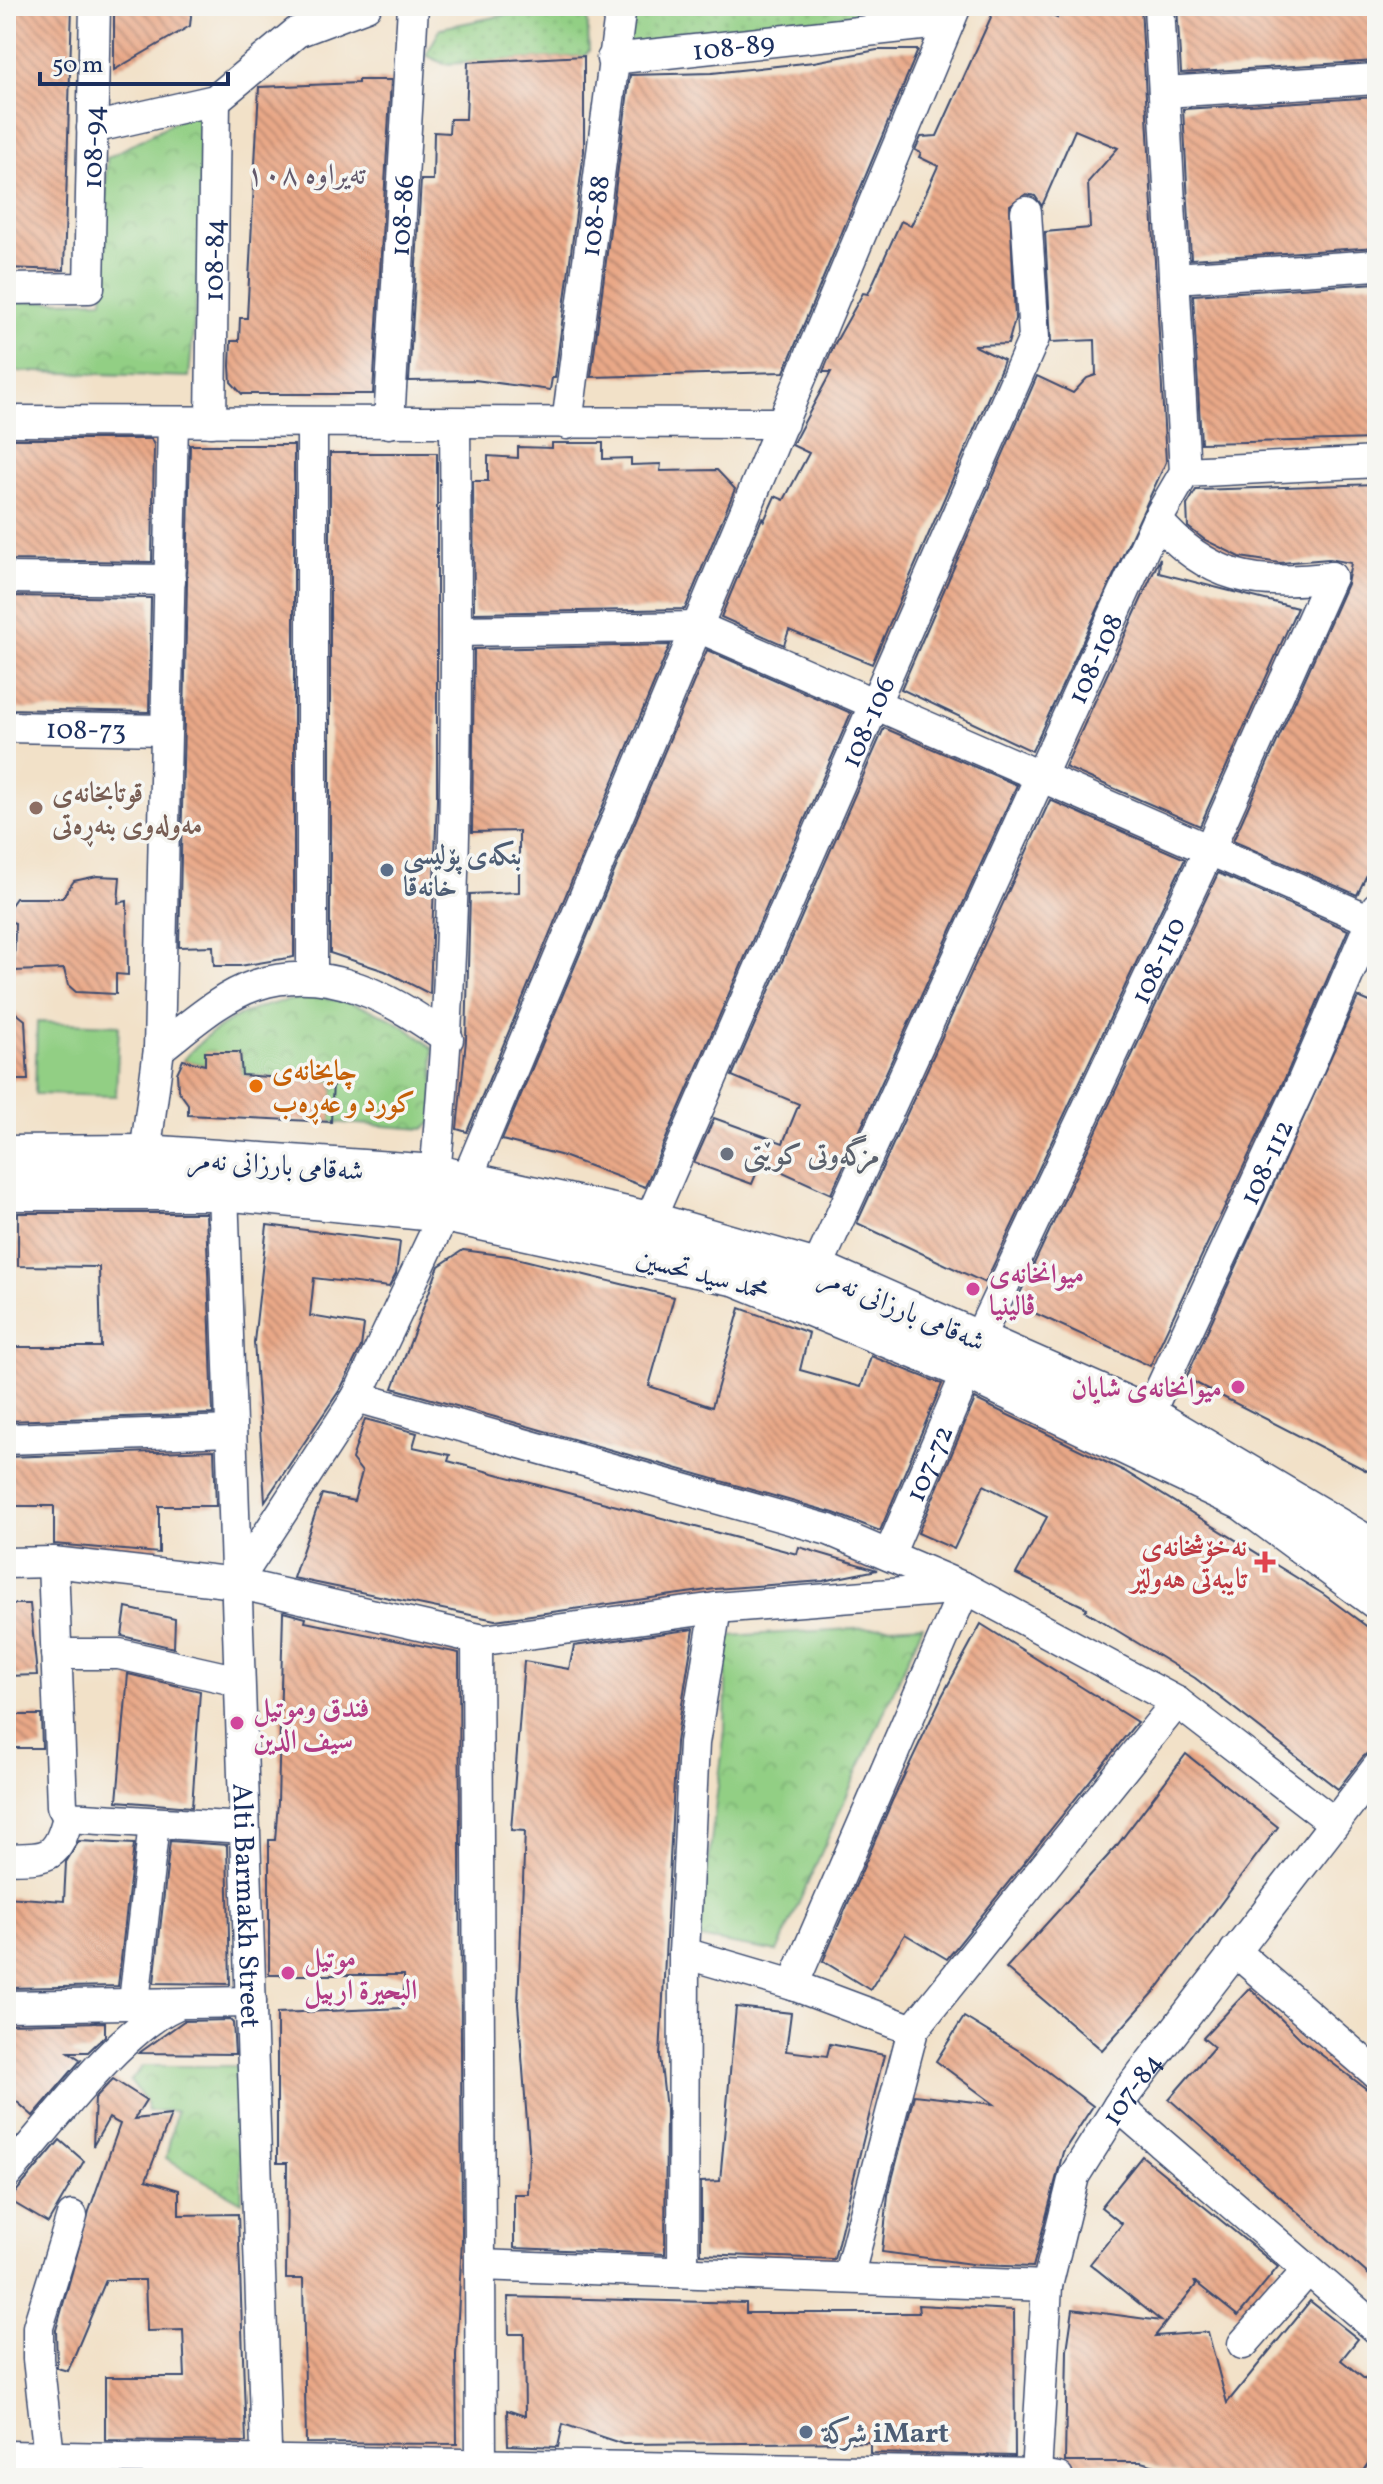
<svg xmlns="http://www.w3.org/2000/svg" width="1383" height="2484" viewBox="0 0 1383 2484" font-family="Vollkorn,Amiri,serif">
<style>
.grass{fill:url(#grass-dots);stroke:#567f71;stroke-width:2}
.park{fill:url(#park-crowns);stroke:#567f71;stroke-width:2}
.pitch{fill:#92cf84;stroke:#567f71;stroke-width:2}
.building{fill:url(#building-back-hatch)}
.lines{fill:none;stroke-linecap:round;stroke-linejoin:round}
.minor-casing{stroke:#3b4a6e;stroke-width:33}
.major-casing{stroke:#3b4a6e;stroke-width:43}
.minor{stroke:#fff;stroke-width:30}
.major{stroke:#fff;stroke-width:40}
.education-dot{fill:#8d6e63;stroke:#f6f6f2;stroke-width:3}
.service-dot{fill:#5c6f8a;stroke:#f6f6f2;stroke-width:3}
.food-dot{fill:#e8710a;stroke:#f6f6f2;stroke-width:3}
.worship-dot{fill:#6b7280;stroke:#f6f6f2;stroke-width:3}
.hotel-dot{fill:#d1479c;stroke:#f6f6f2;stroke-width:3}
.health-dot{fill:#e0444e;stroke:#f6f6f2;stroke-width:3}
.labels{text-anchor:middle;stroke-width:7;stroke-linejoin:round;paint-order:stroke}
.street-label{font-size:28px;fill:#1b2f5e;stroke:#f6f6f2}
.education-label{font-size:28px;font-weight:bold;fill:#785e54;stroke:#f6f6f2;text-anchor:start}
.service-label{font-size:28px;font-weight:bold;fill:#4e5e75;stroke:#f6f6f2;text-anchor:start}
.food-label{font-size:28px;font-weight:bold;fill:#c56008;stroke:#f6f6f2;text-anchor:start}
.worship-label{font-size:28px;font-weight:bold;fill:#5b616d;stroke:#f6f6f2;text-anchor:start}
.hotel-label{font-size:28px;font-weight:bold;fill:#b23c85;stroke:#f6f6f2;text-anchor:start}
.health-label{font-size:28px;font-weight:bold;fill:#be3a42;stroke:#f6f6f2;text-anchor:end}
.neighbourhood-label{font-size:30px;fill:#63596c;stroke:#f6f6f2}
</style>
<defs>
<pattern id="grass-dots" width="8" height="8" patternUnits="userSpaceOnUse" patternTransform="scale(2)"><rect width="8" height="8" fill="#92cf84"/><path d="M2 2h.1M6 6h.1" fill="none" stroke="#7db274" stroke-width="1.8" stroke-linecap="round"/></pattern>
<pattern id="park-crowns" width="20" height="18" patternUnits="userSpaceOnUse" patternTransform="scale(2)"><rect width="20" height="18" fill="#92cf84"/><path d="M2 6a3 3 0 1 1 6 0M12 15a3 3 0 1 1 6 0" fill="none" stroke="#7db274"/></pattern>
<pattern id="building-back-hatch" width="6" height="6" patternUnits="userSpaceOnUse" patternTransform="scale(2)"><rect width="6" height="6" fill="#e9a887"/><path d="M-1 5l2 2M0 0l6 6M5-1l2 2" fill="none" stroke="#bc8972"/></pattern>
</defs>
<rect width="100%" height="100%" fill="#f6f6f2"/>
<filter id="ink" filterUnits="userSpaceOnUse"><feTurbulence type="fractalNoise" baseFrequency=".0125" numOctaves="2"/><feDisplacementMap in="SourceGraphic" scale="16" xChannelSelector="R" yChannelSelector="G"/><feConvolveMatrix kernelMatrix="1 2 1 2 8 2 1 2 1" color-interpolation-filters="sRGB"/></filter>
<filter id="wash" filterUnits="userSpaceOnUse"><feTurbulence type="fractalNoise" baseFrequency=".006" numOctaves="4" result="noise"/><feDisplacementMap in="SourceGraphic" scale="32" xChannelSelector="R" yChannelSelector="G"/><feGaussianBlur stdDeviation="1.8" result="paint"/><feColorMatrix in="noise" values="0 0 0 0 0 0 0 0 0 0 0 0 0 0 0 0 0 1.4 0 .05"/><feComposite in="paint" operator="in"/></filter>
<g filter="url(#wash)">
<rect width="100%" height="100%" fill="#f2e1c8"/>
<g class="grass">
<path d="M550 6H587L589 51 584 56 444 64 426 55 441 28Z"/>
<path d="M629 6H941L938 14 623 45Z"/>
</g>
<g class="park">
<path d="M215 100 189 377 6 371V302L103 300 107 158Z"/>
<path d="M317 997C364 1003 398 1017 433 1049L435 1121 423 1129 331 1122 333 1082 242 1075 240 1052 205 1065 183 1060C219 1018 262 1001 317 997Z"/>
<path d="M923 1625 777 1952 699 1938 725 1730 727 1636Z"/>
<path d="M143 2066H238L242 2202 166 2159 176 2111H148L145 2100 130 2081Z"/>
</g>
<path class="pitch" d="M37 1022 119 1025 116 1096 35 1094Z"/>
<g id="blocks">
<g class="building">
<path d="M6 6H72L64 270 6 268Z"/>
<path d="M114 6H192L190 26 114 70Z"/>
<path d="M996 6H1027L1057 18V6H1141L1166 462 1032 751 901 689 1037 376 1073 393 1087 378 1096 375 1095 340 1051 342 1045 232 1090 228 1088 182 1118 148 1075 130 1042 206 1035 196 1026 194 1010 205 1015 319 1008 344 973 345 1004 360 1001 368 872 664 789 630 784 645 721 617 762 518 764 521 775 496 784 500 809 453 792 445 831 372H823L834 345 863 293 868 294 901 221 911 226 938 166 919 157 921 153 915 150 921 137 937 136Z"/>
<path d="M1177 6H1377V61L1181 73Z"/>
<path d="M877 50H918L784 372 591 377 630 75 712 73 814 62Z"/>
<path d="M584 56V151L555 378H552L550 390 475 380 409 381 421 180H433L434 132 449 133 450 119H466L468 62Z"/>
<path d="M358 80H391L373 394H242L231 382 230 366 231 341H239L240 318H247L259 87 358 83Z"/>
<path d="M1377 97V247L1191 259 1183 109Z"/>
<path d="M1377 283V439L1201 443 1193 295Z"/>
<path d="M6 439H151L154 445 152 562 6 560Z"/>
<path d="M552 443H603V459L631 458V465L661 464 660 471 717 470 735 489 685 609 474 613 473 481H488V456L518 458V447L552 448Z"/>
<path d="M190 445H294V957L240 966H214L213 946 179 947Z"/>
<path d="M330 453H437V799L430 994 385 971 330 953Z"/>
<path d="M1377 484V854L1357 895 1233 841 1347 584 1351 563 1329 559 1280 563 1240 557 1205 540 1188 527 1187 505 1196 490Z"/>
<path d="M1160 558 1159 573 1297 608 1200 826 1065 767Z"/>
<path d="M6 596 151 598 149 712 6 709Z"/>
<path d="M670 645 467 1132 457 1129 466 1040 470 894 519 892V831L472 832 474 649Z"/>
<path d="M707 650 851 713 645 1187 560 1155 502 1140Z"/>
<path d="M884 728 1017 785 831 1194 761 1162 752 1184 694 1163 714 1118 783 1143 799 1104 732 1076Z"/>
<path d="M1050 800 1185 859 985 1283 857 1223Z"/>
<path d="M1218 873 1348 930 1286 1076 1150 1366 1015 1304Z"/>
<path d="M97 876 120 877 118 903 127 901 128 975 116 974V994L76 992 68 985 64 969 14 971 15 923 6 920V912L16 898H62L74 881Z"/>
<path d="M1358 997 1377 1005V1476L1186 1378Z"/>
<path d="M6 1005 25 1020 28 1080H6Z"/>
<path d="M205 1052H240L242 1075 333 1082 331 1122 188 1115V1104L178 1090 177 1073 183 1060 205 1065Z"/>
<path d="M18 1213H206L213 1414 6 1421V1347H101L99 1267 18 1266Z"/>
<path d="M267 1225 400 1242 396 1274 389 1287 314 1278 310 1316 364 1325 361 1347 341 1388 265 1501 254 1342Z"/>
<path d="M463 1250 508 1256 674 1297 649 1386 712 1407 740 1308 809 1333 800 1370 861 1387 871 1356 942 1384 880 1531 834 1513 393 1388 439 1266Z"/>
<path d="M975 1399 1124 1471 1323 1594 1377 1634V1745L1363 1757 1338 1789 1195 1678 1085 1611 1087 1608 1016 1574 1047 1517 984 1485 954 1549 918 1533Z"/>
<path d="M365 1419 417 1433 413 1447 450 1455 448 1461 797 1554 799 1547 877 1570 823 1581 715 1589 495 1620 293 1578 322 1494 354 1501 362 1472 352 1459Z"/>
<path d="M214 1450 216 1506H159V1553L54 1544V1506H6V1457Z"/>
<path d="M6 1604H30L37 1675 6 1676Z"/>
<path d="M126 1608 175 1619 174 1648 122 1636Z"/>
<path d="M283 1612 306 1618 305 1622 459 1653 462 2241 456 2355 457 2444 306 2443 303 2279H286L287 2163H277V2013L404 2008V1975H269V1840H275L278 1802Z"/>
<path d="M981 1624 1137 1722 947 1959 905 1934 870 1990 823 1961 892 1801 942 1696Z"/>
<path d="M694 1629 676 1742 660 2056 666 2109 665 2254 514 2248V2194H528L529 2148 518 2004 525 1831 511 1830 524 1661 569 1669 574 1646Z"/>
<path d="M128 1674 200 1691 192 1807 117 1801Z"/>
<path d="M6 1715H41L42 1748H6Z"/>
<path d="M1186 1754 1278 1827 1156 1990 1102 2050 1006 1968 1115 1848Z"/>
<path d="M79 1841 134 1844 118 1986 6 1988V1897L64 1901 66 1862Z"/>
<path d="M170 1841 227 1845 230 1984 154 1983Z"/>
<path d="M1250 1988 1302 2040 1377 2097V2282L1169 2099 1214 2047 1203 2038Z"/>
<path d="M736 2007 791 2013 786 2051 827 2056 830 2044 884 2055 834 2259 701 2254V2182L720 2181Z"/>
<path d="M964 2017 1026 2055 1093 2106 1063 2152 1033 2267 979 2265 882 2252 888 2195 914 2095 994 2104 936 2061Z"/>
<path d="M230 2020 233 2023 235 2054 139 2053 184 2021Z"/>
<path d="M105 2022V2036L88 2052H69L81 2060 33 2116 6 2092V2024Z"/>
<path d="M113 2079 146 2100 134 2119 171 2115 146 2180 179 2190V2215L238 2214 246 2442 105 2440V2377H185L183 2330 147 2331 145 2280H106L68 2371 57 2368 56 2330 89 2211 120 2124 109 2118 93 2146 95 2098Z"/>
<path d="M60 2140 84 2161 48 2223 9 2200Z"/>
<path d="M1142 2156 1278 2267 1238 2316 1194 2281 1196 2285 1155 2336 1208 2332 1227 2403 1310 2301 1358 2339 1341 2360 1377 2389V2450L1358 2478H1198L1141 2462H1065L1067 2350 1073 2309 1161 2321 1090 2264 1122 2224 1101 2207Z"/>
<path d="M508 2297 746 2303V2313H919L918 2305 1014 2310 1015 2456 870 2453V2442L623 2444 563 2424 558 2447 508 2445 507 2410 525 2416 524 2334H509Z"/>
</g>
</g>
</g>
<g filter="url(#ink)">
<use href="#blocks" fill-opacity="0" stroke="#3b4a6e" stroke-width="2"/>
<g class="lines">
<defs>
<g id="minor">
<path id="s1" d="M612 59 949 22"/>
<path d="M1164 92 1377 79"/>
<path d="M92 128 215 100 297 32 366 6"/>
<path d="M1174 278 1377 265"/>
<path id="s2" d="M6 289 89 288 95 6"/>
<path d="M6 421 783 423"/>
<path id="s3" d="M211 422 215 100"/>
<path d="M312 423V977"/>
<path id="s4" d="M389 423 413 6"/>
<path id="s5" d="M567 424 621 6"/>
<path d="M1185 472 1377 462"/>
<path d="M1157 520C1207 579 1258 587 1331 577"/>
<path d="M6 578 170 580"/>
<path d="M457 631 698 627 1377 923"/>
<path id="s6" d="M6 727 165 730"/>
<path d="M159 1049C189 1026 220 997 256 985 328 962 392 998 448 1039"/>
<path d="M145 1155 159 1049 173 422"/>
<path d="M435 1175C459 925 457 673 455 423"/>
<path d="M466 1181 956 6"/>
<path id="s7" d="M223 1190 267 2478"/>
<path id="s8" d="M649 1222 1034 338 1026 212"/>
<path id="s9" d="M816 1270 1157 520 1185 472 1159 6"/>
<path id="s10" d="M978 1340 1209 850 1331 577"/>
<path d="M357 1397 829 1530 965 1588 1177 1702 1333 1822"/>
<path id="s11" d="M1148 1416 1302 1083 1377 907"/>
<path d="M6 1439 231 1431"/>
<path id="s12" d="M889 1555 968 1370"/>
<path d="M53 1562 62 1806 68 1817 244 1828"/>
<path d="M6 1563 53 1562 236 1583 484 1640 716 1608 965 1588 793 1985"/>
<path d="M236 1583 357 1397 445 1212"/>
<path d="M477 1639 481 2465"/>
<path d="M56 1654H119L239 1681"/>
<path d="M6 1859C48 1858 57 1860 68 1817"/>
<path d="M1235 1951 1377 2074"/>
<path d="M684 1953 793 1985 913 2030"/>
<path d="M134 2002 154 1823"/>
<path d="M6 2006 251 2002"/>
<path d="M1118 2106 1377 2329"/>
<path d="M6 2175C50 2126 119 2030 176 2005"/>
<path d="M480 2265 1047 2286"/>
<path d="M683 2272 684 1953 694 1743 716 1608"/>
<path d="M848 2278 913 2030 1177 1702"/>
<path d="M1243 2344 1308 2270"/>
<path d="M6 2456 1036 2474 1058 2478"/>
<path d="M49 2456 38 2359V2327L72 2216"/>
<path id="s13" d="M1036 2474 1047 2286 1074 2176 1125 2095 1377 1768"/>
</g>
<g id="major">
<path d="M6 1156 145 1155 435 1175 649 1222 816 1270 1148 1416 1377 1552"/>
<path d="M6 1190H223L445 1212 737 1276 968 1370 1243 1500 1377 1599"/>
</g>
</defs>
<use href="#minor" class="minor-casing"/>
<use href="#major" class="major-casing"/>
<use href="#minor" class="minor"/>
<use href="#major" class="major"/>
</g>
</g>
<circle class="education-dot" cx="36" cy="808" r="8"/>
<g class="service-dot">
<circle cx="387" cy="870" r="8"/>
<circle cx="806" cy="2432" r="8"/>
</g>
<circle class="food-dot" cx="256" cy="1086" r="8"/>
<circle class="worship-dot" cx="727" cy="1154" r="8"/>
<g class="hotel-dot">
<circle cx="973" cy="1289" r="8"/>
<circle cx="1238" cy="1387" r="8"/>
<circle cx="237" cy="1723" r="8"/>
<circle cx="288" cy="1973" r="8"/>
</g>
<path class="health-dot" d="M1261 1550h8v8h8v8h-8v8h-8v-8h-8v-8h8z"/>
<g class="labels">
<g class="street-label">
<text dy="10" stroke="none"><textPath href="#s1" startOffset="122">108-89</textPath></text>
<text dy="10" stroke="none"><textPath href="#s2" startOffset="224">108-94</textPath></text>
<text dy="10" stroke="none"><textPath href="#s4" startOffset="208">108-86</textPath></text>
<text dy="10" stroke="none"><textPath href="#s5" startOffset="210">108-88</textPath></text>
<text dy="10" stroke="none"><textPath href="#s3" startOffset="162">108-84</textPath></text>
<text dy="10" stroke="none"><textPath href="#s9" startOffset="672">108-108</textPath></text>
<text dy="10" stroke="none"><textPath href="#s8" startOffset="546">108-106</textPath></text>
<text dy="10" stroke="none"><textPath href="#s6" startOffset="80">108-73</textPath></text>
<text dy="10" stroke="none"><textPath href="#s10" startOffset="420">108-110</textPath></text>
<text dy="10" stroke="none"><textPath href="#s11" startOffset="280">108-112</textPath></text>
<text transform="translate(276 1164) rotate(4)" y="10">شەقامی بارزانی نەمر</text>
<text transform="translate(703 1273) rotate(15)" y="10">محمد سید تحسین</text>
<text transform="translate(903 1308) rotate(23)" y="10">شەقامی بارزانی نەمر</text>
<text dy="10" stroke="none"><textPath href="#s12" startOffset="100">107-72</textPath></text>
<text dy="10" stroke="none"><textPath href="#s7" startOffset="716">Alti Barmakh Street</textPath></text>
<text dy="10" stroke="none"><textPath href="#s13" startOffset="406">107-84</textPath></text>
</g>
<g class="education-label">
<text x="52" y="802">قوتابخانەی<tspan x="52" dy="32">مەولەوی بنەڕەتی</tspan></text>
</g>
<g class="service-label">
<text x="403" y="864">بنکەی پۆلیسی<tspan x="403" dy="32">خانەقا</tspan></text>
<text x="822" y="2442">شركة iMart</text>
</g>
<g class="food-label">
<text x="272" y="1080">چایخانەی<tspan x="272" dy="32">کورد و عەڕەب</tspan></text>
</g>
<g class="worship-label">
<text x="743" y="1164">مزگەوتی کوێتی</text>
</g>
<g class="hotel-label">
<text x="989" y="1283">میوانخانەی<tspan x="989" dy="32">ڤالینیا</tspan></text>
<text x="1222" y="1397" text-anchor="end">میوانخانەی شایان</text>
<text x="253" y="1717">فندق وموتيل<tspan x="253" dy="32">سيف الدين</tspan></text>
<text x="304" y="1967">موتيل<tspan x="304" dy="32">البحيرة اربيل</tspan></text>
</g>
<g class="health-label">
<text x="1247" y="1556">نەخۆشخانەی<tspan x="1247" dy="32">تایبەتی هەولێر</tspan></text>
</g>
<g class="neighbourhood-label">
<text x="306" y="184">تەیراوە ١٠٨</text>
</g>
</g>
<rect width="1383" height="2484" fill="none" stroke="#f6f6f2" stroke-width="32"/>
<path d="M40 72v12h188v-12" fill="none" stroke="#1b2f5e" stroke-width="4"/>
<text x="52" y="72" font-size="24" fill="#1b2f5e" stroke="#f6f6f2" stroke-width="6" paint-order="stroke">50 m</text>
</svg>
